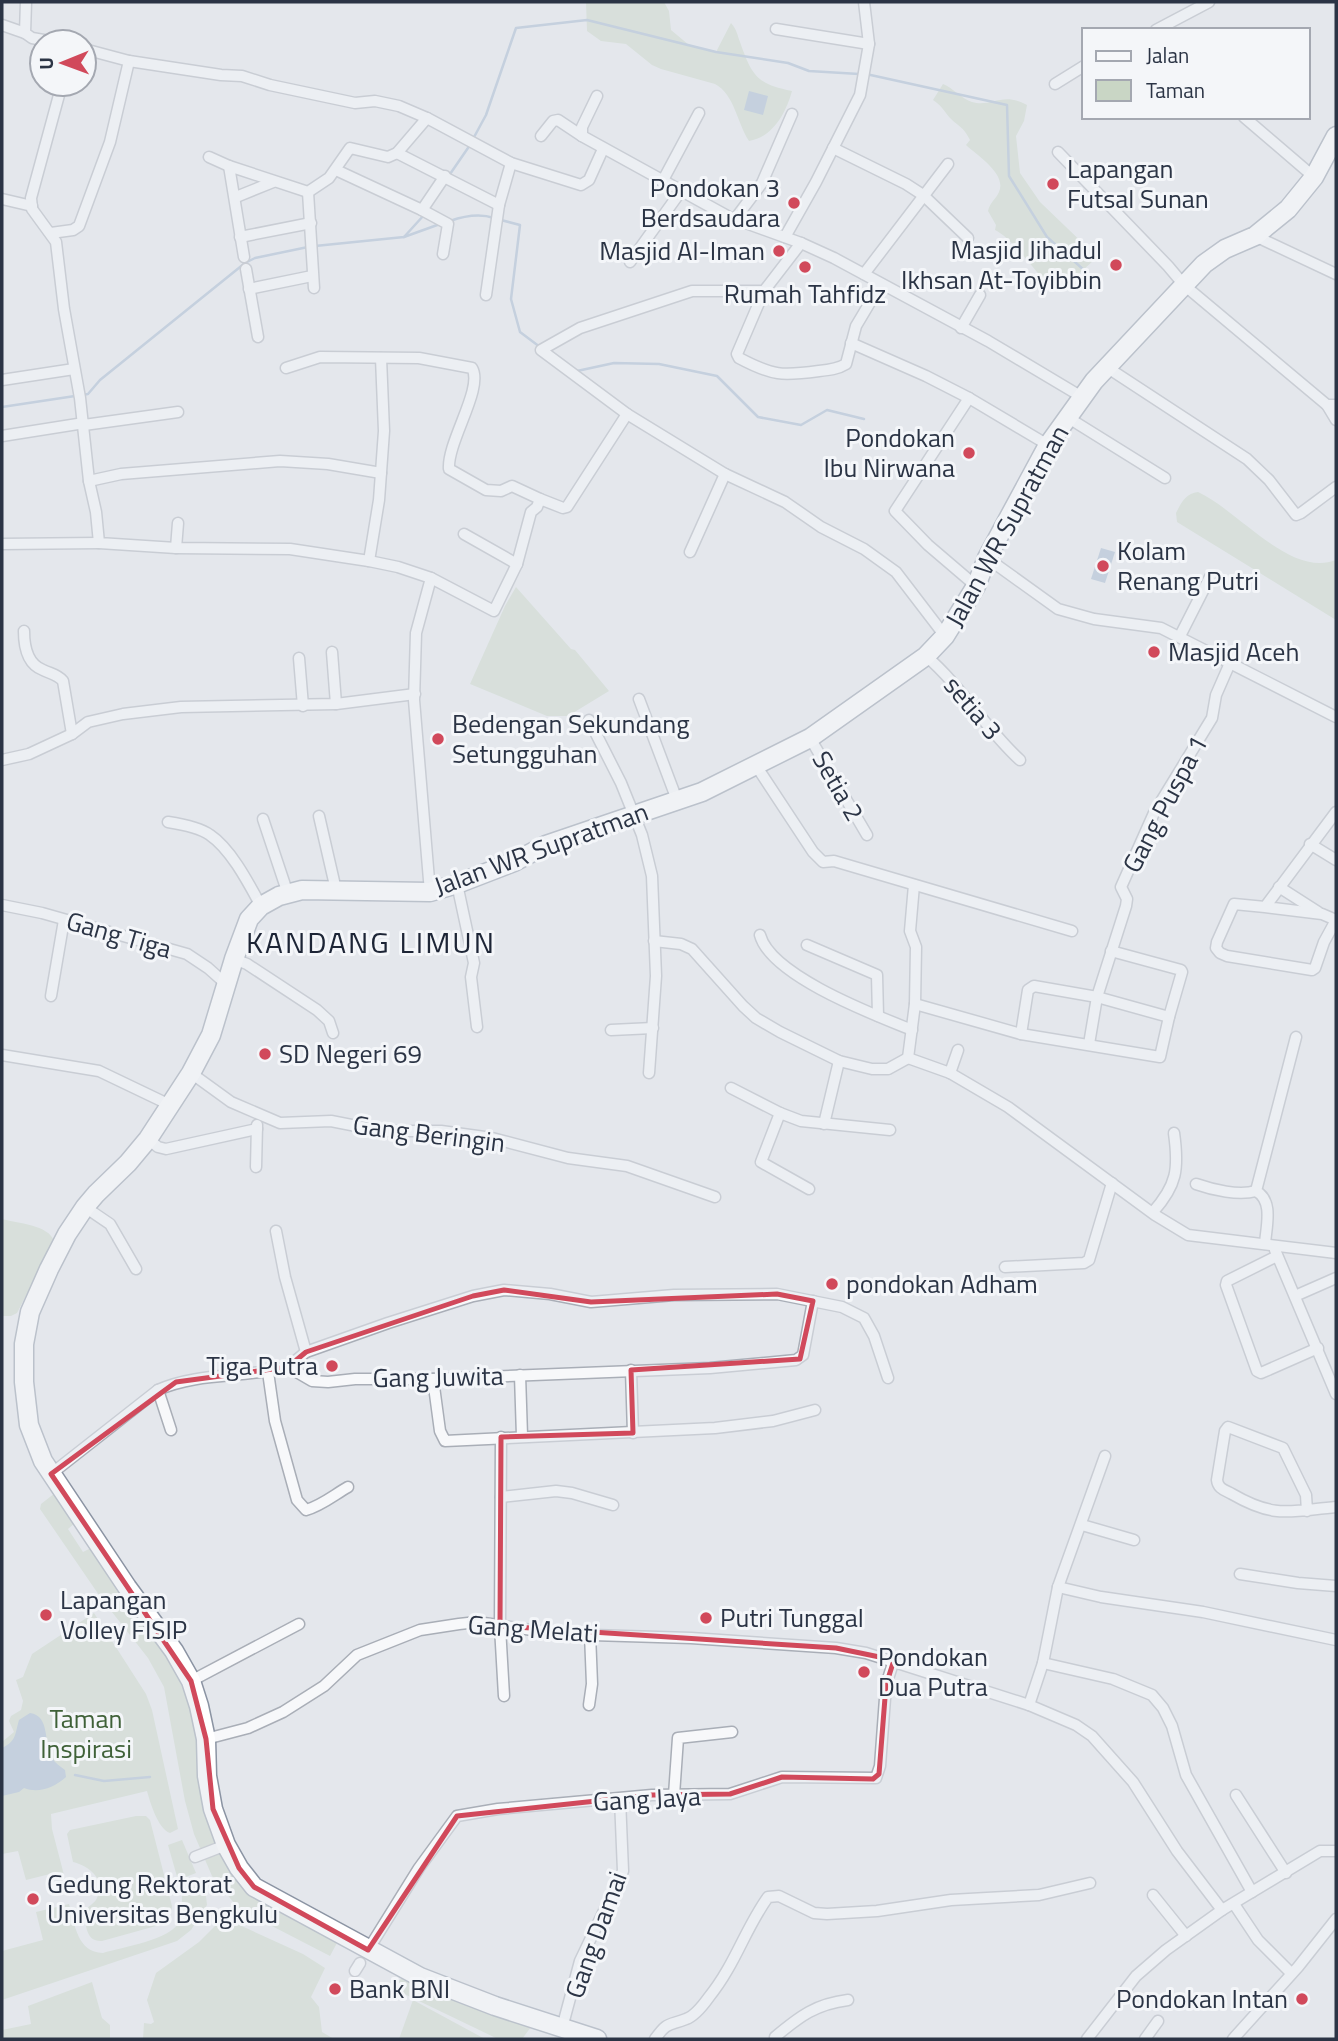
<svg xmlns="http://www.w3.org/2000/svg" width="1338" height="2041" viewBox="0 0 1338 2041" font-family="'Titillium Web',sans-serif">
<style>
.green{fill:#c9d6c5}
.water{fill:#9fb4cc}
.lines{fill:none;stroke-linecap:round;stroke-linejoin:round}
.stream{stroke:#9fb4cc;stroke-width:2.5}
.street-casing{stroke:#a9aeb7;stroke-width:13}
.highway-casing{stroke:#8b94a3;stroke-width:21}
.street{stroke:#f7f8fa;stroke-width:10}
.highway{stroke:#fff;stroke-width:18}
.marked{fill:none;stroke:#d1495b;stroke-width:5;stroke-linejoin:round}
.poi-dot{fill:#d1495b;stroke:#f4f6f9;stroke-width:2.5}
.labels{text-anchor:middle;stroke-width:6;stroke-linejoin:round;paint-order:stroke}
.poi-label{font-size:26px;fill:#2b3445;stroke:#f4f6f9;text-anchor:start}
.street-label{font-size:26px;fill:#2b3445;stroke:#f4f6f9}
.park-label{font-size:26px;fill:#3f6138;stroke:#f4f6f9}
.quarter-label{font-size:30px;letter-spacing:2px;fill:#1d2536;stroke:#f4f6f9}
</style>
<rect width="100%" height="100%" fill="#e4e7ec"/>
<g class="green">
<path d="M586 2H664L669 11 671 30 689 45 716 52 731 23C737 30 737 34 740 42 752 76 757 84 792 91 786 113 773 137 749 141 737 123 735 95 715 84L661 69 652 65 626 44 601 41 587 31Z"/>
<path d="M943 84C953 88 962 99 972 102 991 108 1002 91 1027 105L1024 121 1016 136 1020 173 1040 202 1091 251 1093 261 1073 279 1042 278C1029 263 1011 238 995 230L996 225 988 211C990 202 996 199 999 192 1007 174 978 156 966 145L970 140C963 126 959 127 950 118 944 111 941 105 933 100Z"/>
<path d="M1198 492C1238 510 1290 578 1336 560V620L1177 522 1176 513C1181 503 1186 493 1198 492Z"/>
<path d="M516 587 571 649 575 650 609 691 568 716H547L470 684 505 606Z"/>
<path d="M2 1219C17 1223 49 1225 54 1241L17 1313 11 1316H2Z"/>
<path d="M55 1493 75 1523 68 1529 83 1552 91 1548 169 1656 187 1690 195 1719 198 1747 227 1856 338 1941 330 1956 239 1909 212 1876 194 1834 185 1801 164 1687 148 1658 101 1598 40 1509 41 1504Z"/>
<path d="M94 1613 146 1694 152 1710 178 1829 170 1833C158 1829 150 1802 147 1791L51 1814 52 1829 64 1875 60 1877 58 1872 26 1880 18 1851 2 1854V1742L14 1732 9 1721 11 1716 21 1710 23 1701 16 1680 23 1677 32 1654Z"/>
<path d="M136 1816H146L150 1820 172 1906C171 1917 166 1923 156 1926L102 1941C86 1942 86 1926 84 1912 87 1907 92 1905 96 1900 108 1880 89 1866 73 1862L67 1834 70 1830Z"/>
<path d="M182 1840 196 1873 178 1880 168 1845Z"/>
<path d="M200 1884 205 1887 207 1905 191 1930 177 1941 2 2000V1951L43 1940 36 1912 69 1904C75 1925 77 1952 103 1953 122 1947 171 1940 180 1921 185 1913 181 1902 182 1893Z"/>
<path d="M226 1921 235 1923 303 1954 325 1968 311 1997 319 2007 322 2032 334 2039H143L144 2023 151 2024 154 2022 147 2000 156 1973 199 1942 218 1923Z"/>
<path d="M404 1974 525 2022 531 2027 522 2039H498L394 1989Z"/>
<path d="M92 1982 102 2018 110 2025V2039H2V2030L31 2024 28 2006Z"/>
<path d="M413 2000 485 2039H399Z"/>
</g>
<g class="water">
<path d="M749 91 768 96 763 115 744 110Z"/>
<path d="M1101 548 1115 552 1105 583 1091 579Z"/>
<path d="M30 1713C51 1716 43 1744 52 1758 55 1763 60 1766 65 1770L66 1777C55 1787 39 1794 24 1788L19 1792 2 1796V1748C17 1741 15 1733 19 1720Z"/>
</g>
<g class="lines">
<g class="stream">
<path d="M866 74 1007 105 1009 176 1047 237 1094 279"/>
<path d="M473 139 486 115 516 28 587 20 716 52 788 63 809 71 859 74"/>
<path d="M448 177 470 145"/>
<path d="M501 220 520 225 511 299 520 332 540 347"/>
<path d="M450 221C464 216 479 213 494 218"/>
<path d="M404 237 440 224"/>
<path d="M315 246 404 237 424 215"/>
<path d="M577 371 614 363 659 364 717 376 758 417 801 425 827 410 864 419"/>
<path d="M82 395 88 394 100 380 245 263 255 258 308 247"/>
<path d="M2 407 75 396"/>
<path d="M75 1775 104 1781 150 1777"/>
</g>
<defs>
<g id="street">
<path d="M26 2 25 33 32 38 55 42"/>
<path d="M2 25 25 33"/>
<path d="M776 29 869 44"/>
<path d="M1156 30 1209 2"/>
<path d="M84 49 129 61 221 75 242 76 270 85 355 103 375 101 399 106 427 118 511 163 581 185 589 180 603 149"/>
<path d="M62 84 31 198 32 209 56 242 64 309 80 398 89 481 96 512 99 543 176 548 290 549 369 561 398 567 431 578 494 611 517 564 531 512 537 507 540 499 563 508 567 507 627 414"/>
<path d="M1055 84 1084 66"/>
<path d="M597 96 582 127V136L729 217 801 243 834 258 988 341 1082 397"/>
<path d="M1244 117 1314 177"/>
<path d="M541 136 553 121 558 120 582 136"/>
<path d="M833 148 906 184 923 195 968 238"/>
<path d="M1058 152 1168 266 1184 285 1327 405H1336"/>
<path d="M397 153 499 205"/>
<path d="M209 157 229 166"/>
<path d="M336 170 422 210 445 176"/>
<path d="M662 182 699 113"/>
<path d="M308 192 314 288"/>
<path d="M236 197 273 182"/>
<path d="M2 199 32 206"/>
<path d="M422 210 448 224 443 254"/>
<path d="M735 219 762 183 792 114"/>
<path d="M51 233 73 230 79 226 110 142 129 61"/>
<path d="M1255 236 1336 274"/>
<path d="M240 237 311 223"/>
<path d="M785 237 816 182 860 95 869 44 864 2"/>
<path d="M801 243 764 291H692L580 328 541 350 627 414 725 474 785 502 821 527 864 549 896 572 945 636"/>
<path d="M244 257 229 166 308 192 329 178 350 148 388 157 397 153 427 118"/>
<path d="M630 262 681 191"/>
<path d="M246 269 258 337"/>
<path d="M864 274 948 164"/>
<path d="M249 289 312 276"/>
<path d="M764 291 737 354 739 358C773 376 782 376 819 371 829 370 838 369 846 364L856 326 881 284"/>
<path d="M486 295 499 205 511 163"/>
<path d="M961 328 980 295"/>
<path d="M851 343 926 376 969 398 1048 445"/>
<path d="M286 368 320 357 419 358 472 368C484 388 447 442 449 469L486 490 501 491 512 486 540 499"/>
<path d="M1108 368 1247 459 1269 480 1296 515 1301 513 1336 487"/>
<path d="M2 380 74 369"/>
<path d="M969 398 895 511 928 545 976 586"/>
<path d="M1327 405 1336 420"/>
<path d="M1067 417 1165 478"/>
<path d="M84 425 178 412"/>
<path d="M2 436 84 423"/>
<path d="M89 481 121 474 280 461 328 464 381 473"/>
<path d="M464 534 517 564"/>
<path d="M2 544 99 543"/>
<path d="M176 548 178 523"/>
<path d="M690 552 725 474"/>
<path d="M987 558 1058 609 1094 619 1161 628 1336 717"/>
<path d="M369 561 379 500 384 431 381 358"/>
<path d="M24 631C24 645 27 664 43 670 51 674 57 674 63 681L72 734"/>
<path d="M1180 636 1210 577"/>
<path d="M332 652 336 704"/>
<path d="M926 656C962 687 985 728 1020 760"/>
<path d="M299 658 303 706"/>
<path d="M639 699 677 800"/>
<path d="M589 720 621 783 642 835 652 876 656 976 649 1073"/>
<path d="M810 738 867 835"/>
<path d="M2 760 29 754 72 734 88 722 123 714 181 707 336 704 415 694"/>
<path d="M755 764 813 852 823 862 834 861 1072 931"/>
<path d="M319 816 336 890"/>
<path d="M263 819 288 894"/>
<path d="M168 822C181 824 199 827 210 835 231 849 249 884 261 906"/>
<path d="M1310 844 1336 860"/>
<path d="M457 884 474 963 471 977 477 1027"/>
<path d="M1279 887 1318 912"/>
<path d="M430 892 414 700 416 633 431 578"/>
<path d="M2 905 42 913 187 954 208 968 226 984"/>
<path d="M1265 907 1234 904 1217 942 1216 948 1220 953 1227 956 1312 970 1315 968 1324 942 1336 920 1322 914 1265 907 1336 812"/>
<path d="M760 935C771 976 875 1015 912 1030"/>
<path d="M654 941 681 944 692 949 743 1006 756 1018 780 1032 839 1061 872 1069H888L908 1058 950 1073 1008 1107 1155 1215 1188 1235 1336 1253"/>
<path d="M807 945 877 975 878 1016"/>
<path d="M234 959 247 964 317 1010 329 1021 333 1033"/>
<path d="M51 996 64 920"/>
<path d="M915 1004 1021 1034 1160 1057 1169 1017 1182 972 1181 970 1111 951"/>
<path d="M611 1030 653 1028"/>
<path d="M1021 1034 1028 990 1034 986 1097 997 1169 1017"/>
<path d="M1089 1044 1097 997 1126 906 1127 899 1121 887 1154 813 1212 718 1216 695 1230 663"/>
<path d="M2 1055 99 1071 170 1105"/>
<path d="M908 1058 915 1004 916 947 910 931 914 885"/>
<path d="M191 1073 231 1102 280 1123 331 1121 382 1131H441L492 1138 568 1158 627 1166 715 1197"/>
<path d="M950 1073 958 1050"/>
<path d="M731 1088 780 1113 801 1121 890 1130"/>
<path d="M780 1113 761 1162 809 1189"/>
<path d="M824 1124 839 1061"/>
<path d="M148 1139 158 1147 166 1149 257 1129"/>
<path d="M256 1167 257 1125"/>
<path d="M1196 1184C1213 1190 1239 1196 1256 1191"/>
<path d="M85 1207 110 1224 136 1269"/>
<path d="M1153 1212C1177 1185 1179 1169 1174 1133"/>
<path d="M276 1231 285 1277 306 1352"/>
<path d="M1265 1244C1266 1227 1274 1201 1256 1191L1296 1037"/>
<path d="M1275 1250 1336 1394"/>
<path d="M1277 1256 1227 1281 1226 1285 1257 1371 1261 1373 1318 1348"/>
<path d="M1005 1267 1084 1263 1089 1260 1112 1183"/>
<path d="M1295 1296 1336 1278"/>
<path d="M288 1367 306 1352 388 1323 473 1296 504 1290 550 1294 591 1302 674 1295 777 1294 842 1307 864 1318 874 1336 888 1378"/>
<path d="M631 1370 633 1433"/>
<path d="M268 1372 275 1421 297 1500 306 1510C321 1506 334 1495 348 1487"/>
<path d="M520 1375 522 1436"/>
<path d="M433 1379 440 1431 445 1441 715 1428 773 1421 815 1410"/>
<path d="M158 1390 171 1430"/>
<path d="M501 1437 500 1627 504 1696"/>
<path d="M51 1474 158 1390C198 1372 246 1378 288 1367L312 1381 328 1382 355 1379H433L710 1368 796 1360 803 1355 813 1301"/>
<path d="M501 1497 556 1491 572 1493 613 1505"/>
<path d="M1307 1511 1306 1495 1283 1448 1228 1427 1225 1431 1217 1480C1218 1489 1225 1490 1232 1494 1275 1519 1290 1511 1336 1507"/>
<path d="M1082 1525 1134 1540"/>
<path d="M1240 1574 1298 1583 1336 1586"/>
<path d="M1058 1587 1101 1597 1203 1612 1336 1640"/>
<path d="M1043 1663 1113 1679 1152 1695 1163 1708 1172 1726 1186 1775 1252 1892"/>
<path d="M191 1681 299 1624"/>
<path d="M589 1705 592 1684 590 1634"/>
<path d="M1029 1705 1043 1663 1058 1587 1105 1456"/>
<path d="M206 1739 248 1728 283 1712 324 1686 357 1655 420 1630 459 1624 477 1622 559 1634 691 1638 836 1648 866 1653 1029 1705 1076 1725 1092 1736 1133 1782 1177 1851 1222 1910"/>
<path d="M674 1795 678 1738 732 1732"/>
<path d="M1236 1795 1286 1873"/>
<path d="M195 1857 226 1845"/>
<path d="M1153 1895 1186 1936"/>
<path d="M1234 1904 1258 1940 1291 1973"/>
<path d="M368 1950 419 1868 457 1816 498 1809 652 1795 730 1794 782 1777 876 1778 880 1766 886 1685 894 1660"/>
<path d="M355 1971 360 1963"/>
<path d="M562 2028 580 1961 623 1871 620 1799"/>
<path d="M775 2037C800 2016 816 2004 848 2000"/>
<path d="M655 2039C668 2021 668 2026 686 2019 695 2016 704 2004 709 1997 735 1965 745 1929 768 1897L779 1896 814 1913 827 1914 877 1911 951 1900 1039 1895 1090 1883"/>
<path d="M1087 2039 1136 1976 1166 1950 1222 1910 1320 1851H1336"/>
<path d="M1145 2039 1158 2021"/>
<path d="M1233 2039 1298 1967 1336 1919"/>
</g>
<path id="highway" d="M597 2039 495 2006 420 1977 254 1887 239 1868 226 1845 213 1809 207 1776 206 1739 199 1706 191 1681 174 1651 127 1587 43 1461 29 1425 24 1382V1344L30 1312 49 1269 67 1234 85 1207 96 1194 128 1163 148 1139 191 1073 211 1035 234 959 249 919 261 906 279 896 302 890 430 892 457 884 514 862 546 845 702 792 810 738 926 656 945 636 976 586 987 558 1048 445 1094 381 1204 264 1225 249 1255 236 1288 209 1314 177 1336 136"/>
</defs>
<use href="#street" class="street-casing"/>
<use href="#highway" class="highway-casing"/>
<use href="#street" class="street"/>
<use href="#highway" class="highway"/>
</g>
<path d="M0 0H1338V2041H0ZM504 1290 591 1302 777 1294 813 1301 800 1359 631 1370 633 1433 501 1437 500 1626 836 1648 894 1660 886 1685 879 1774 873 1779 782 1777 730 1794 652 1795 457 1816 368 1950 254 1887 239 1868 213 1809 206 1739 191 1681 51 1474 176 1382 288 1367 306 1352 473 1296Z" fill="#e4e7ec" fill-opacity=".55" fill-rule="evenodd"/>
<path class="marked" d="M504 1290 591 1302 777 1294 813 1301 800 1359 631 1370 633 1433 501 1437 500 1626 836 1648 894 1660 886 1685 879 1774 873 1779 782 1777 730 1794 652 1795 457 1816 368 1950 254 1887 239 1868 213 1809 206 1739 191 1681 51 1474 176 1382 288 1367 306 1352 473 1296Z"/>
<g class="poi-dot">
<circle cx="1053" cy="184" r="7"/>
<circle cx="794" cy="203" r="7"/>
<circle cx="779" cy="251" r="7"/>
<circle cx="1116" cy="265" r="7"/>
<circle cx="805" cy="267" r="7"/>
<circle cx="969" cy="453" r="7"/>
<circle cx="1103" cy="566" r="7"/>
<circle cx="1154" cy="652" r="7"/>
<circle cx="438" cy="739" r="7"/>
<circle cx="265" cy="1054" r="7"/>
<circle cx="832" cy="1284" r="7"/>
<circle cx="332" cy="1366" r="7"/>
<circle cx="46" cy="1615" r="7"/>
<circle cx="706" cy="1618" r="7"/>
<circle cx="864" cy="1672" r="7"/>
<circle cx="33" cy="1899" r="7"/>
<circle cx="335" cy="1989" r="7"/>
<circle cx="1302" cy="1999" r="7"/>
</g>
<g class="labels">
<g class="poi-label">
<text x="1067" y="178">Lapangan<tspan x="1067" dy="30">Futsal Sunan</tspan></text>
<text x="780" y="197" text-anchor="end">Pondokan 3<tspan x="780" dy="30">Berdsaudara</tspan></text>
<text x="1102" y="259" text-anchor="end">Masjid Jihadul<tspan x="1102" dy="30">Ikhsan At-Toyibbin</tspan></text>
<text x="765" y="260" text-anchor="end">Masjid Al-Iman</text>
<text x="805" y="303" text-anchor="middle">Rumah Tahfidz</text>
<text x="955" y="447" text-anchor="end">Pondokan<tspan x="955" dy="30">Ibu Nirwana</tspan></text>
<text x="1117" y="560">Kolam<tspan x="1117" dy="30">Renang Putri</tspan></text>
<text x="1168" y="661">Masjid Aceh</text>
<text x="452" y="733">Bedengan Sekundang<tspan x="452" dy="30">Setungguhan</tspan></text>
<text x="279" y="1063">SD Negeri 69</text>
<text x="846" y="1293">pondokan Adham</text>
<text x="318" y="1375" text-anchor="end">Tiga Putra</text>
<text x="60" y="1609">Lapangan<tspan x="60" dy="30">Volley FISIP</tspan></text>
<text x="720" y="1627">Putri Tunggal</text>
<text x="878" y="1666">Pondokan<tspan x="878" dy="30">Dua Putra</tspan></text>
<text x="47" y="1893">Gedung Rektorat<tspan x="47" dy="30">Universitas Bengkulu</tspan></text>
<text x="349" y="1998">Bank BNI</text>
<text x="1288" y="2008" text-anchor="end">Pondokan Intan</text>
</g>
<g class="street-label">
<text transform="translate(1007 526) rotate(-61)" y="9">Jalan WR Supratman</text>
<text transform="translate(973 708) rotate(50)" y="9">setia 3</text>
<text transform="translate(838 786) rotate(60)" y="9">Setia 2</text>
<text transform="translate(1165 804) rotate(-62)" y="9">Gang Puspa 1</text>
<text transform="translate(541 849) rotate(-20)" y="9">Jalan WR Supratman</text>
<text transform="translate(119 935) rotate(16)" y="9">Gang Tiga</text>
<text transform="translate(429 1134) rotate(7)" y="9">Gang Beringin</text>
<text transform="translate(438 1377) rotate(-1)" y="9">Gang Juwita</text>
<text transform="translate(533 1629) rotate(4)" y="9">Gang Melati</text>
<text transform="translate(647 1799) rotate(-3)" y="9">Gang Jaya</text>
<text transform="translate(596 1935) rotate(-70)" y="9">Gang Damai</text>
</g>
<g class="park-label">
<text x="86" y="1728">Taman<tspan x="86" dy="30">Inspirasi</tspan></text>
</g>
<g class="quarter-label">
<text x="371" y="953">KANDANG LIMUN</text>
</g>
</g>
<rect width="1338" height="2041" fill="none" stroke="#2b3445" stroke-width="7"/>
<rect x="1082" y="28" width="228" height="91" fill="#f4f6f9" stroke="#a4a8b1" stroke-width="2"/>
<rect x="1096" y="51" width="35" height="10" fill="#f7f8fa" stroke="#a4a8b1" stroke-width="2"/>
<text x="1146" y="63" font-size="21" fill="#2b3445">Jalan</text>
<rect x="1096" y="80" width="35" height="21" fill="#c9d6c5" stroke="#a4a8b1" stroke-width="2"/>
<text x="1146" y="98" font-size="21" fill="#2b3445">Taman</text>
<g transform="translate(63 63) rotate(269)"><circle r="33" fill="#f4f6f9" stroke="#a4a8b1" stroke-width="2"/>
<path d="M0-5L12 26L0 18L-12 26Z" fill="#d1495b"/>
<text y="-10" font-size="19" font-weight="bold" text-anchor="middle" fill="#2b3445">U</text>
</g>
</svg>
